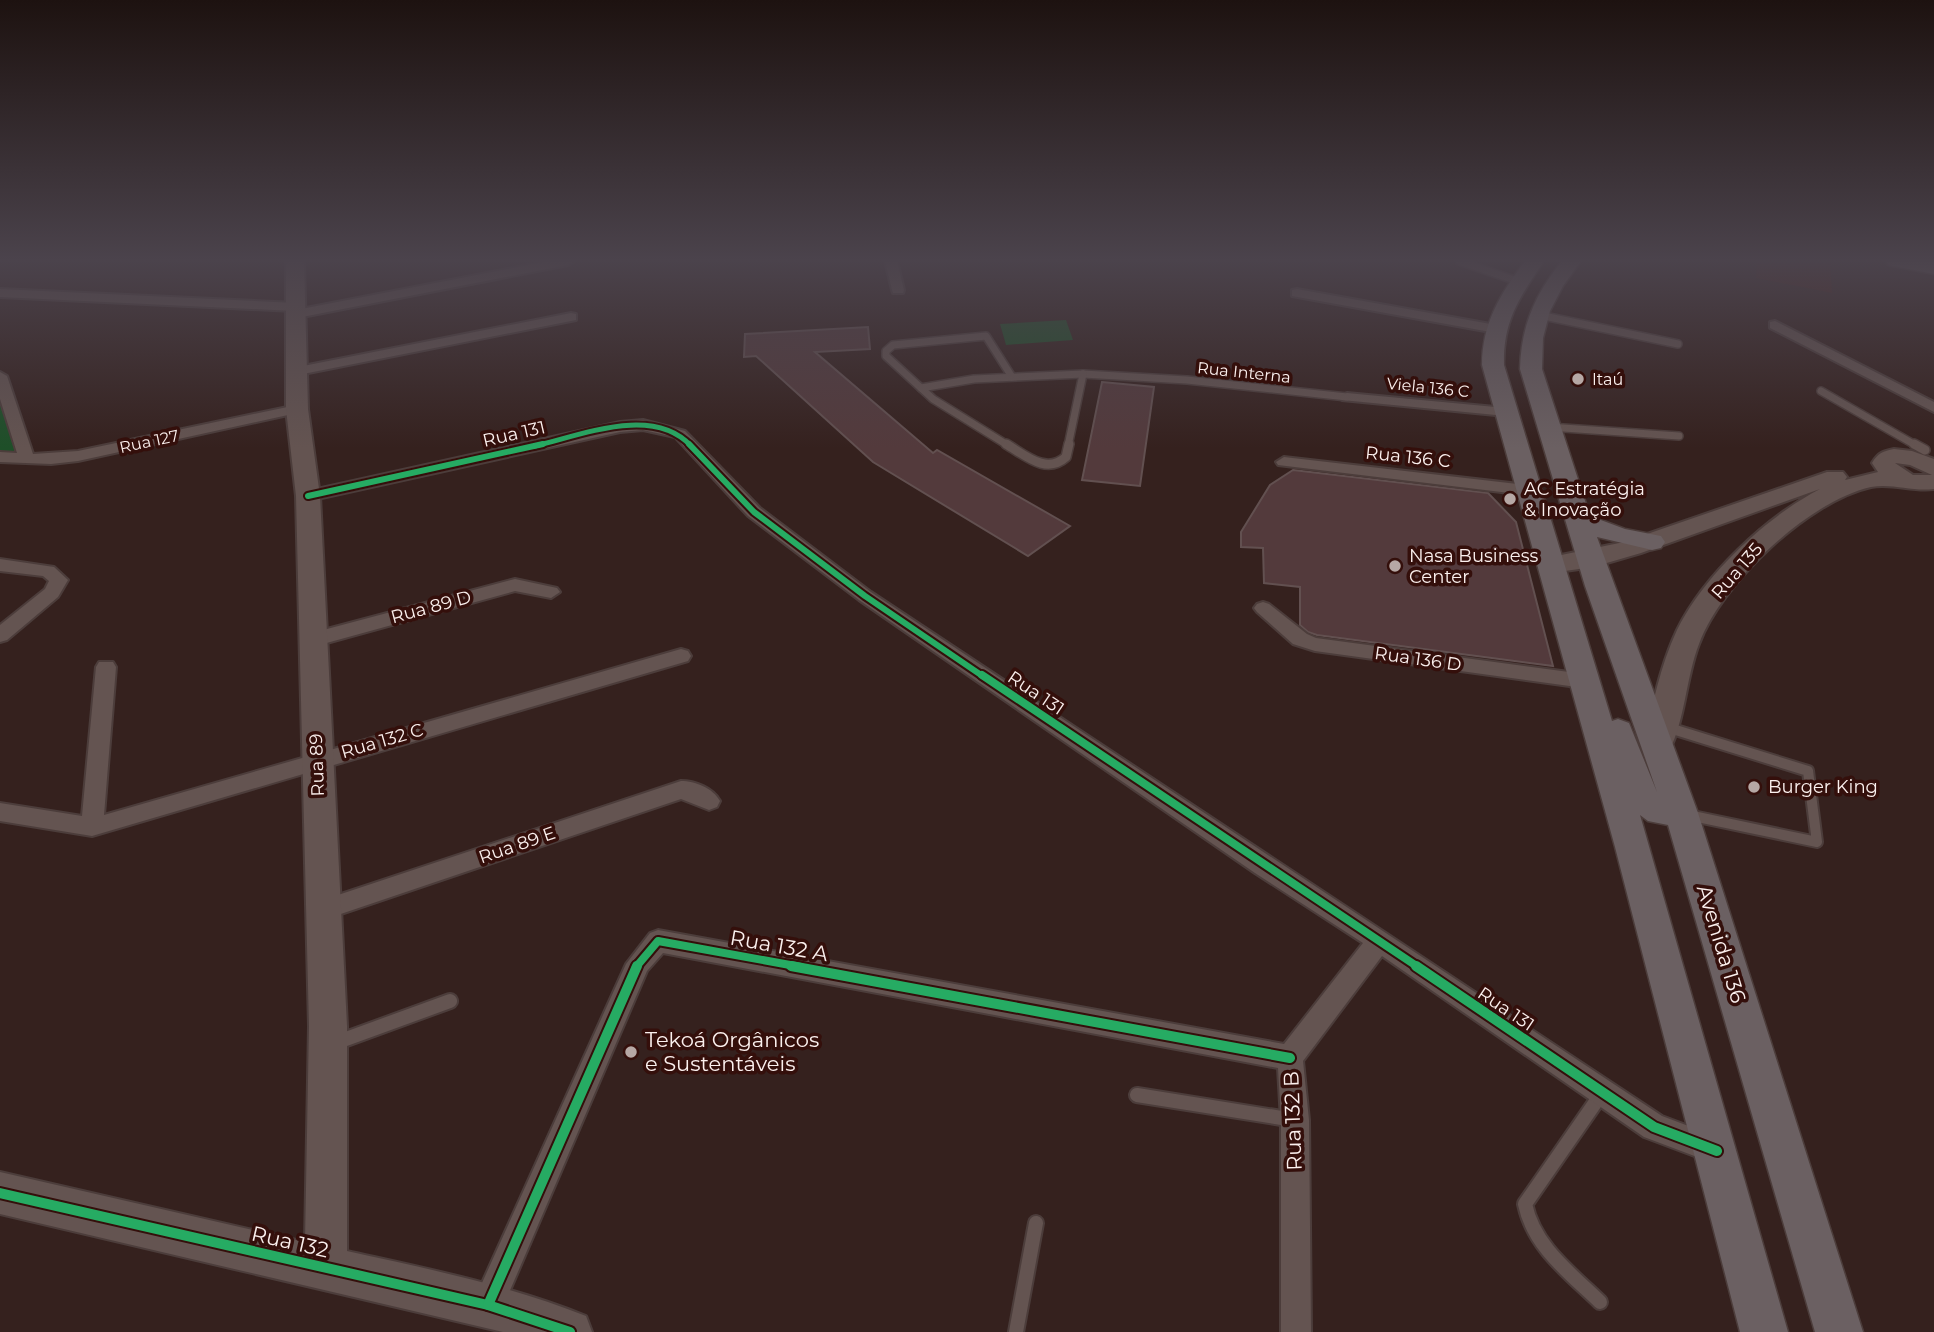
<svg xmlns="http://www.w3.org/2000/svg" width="1934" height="1332" viewBox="0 0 1934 1332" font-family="Montserrat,sans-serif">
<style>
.built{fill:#471d18}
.green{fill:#1e4f28}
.building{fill:#533a3c;stroke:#625050;stroke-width:2}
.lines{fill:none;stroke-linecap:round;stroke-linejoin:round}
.lane-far3-casing{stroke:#4c3d3b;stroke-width:10}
.lane-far2-casing{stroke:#4c3d3b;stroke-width:12}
.lane-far1-casing{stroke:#4c3d3b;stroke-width:14}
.lane-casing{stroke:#4c3d3b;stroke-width:18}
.street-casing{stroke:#4c3d3b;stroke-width:4}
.secondary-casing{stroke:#4c3d3b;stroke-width:4}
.primary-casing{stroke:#4c3d3b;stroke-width:3}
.lane-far3{stroke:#645451;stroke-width:7}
.lane-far2{stroke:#645451;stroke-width:9}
.lane-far1{stroke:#645451;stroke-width:10}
.lane{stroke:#645451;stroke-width:14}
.street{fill:#645451;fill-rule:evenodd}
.secondary{fill:#645451;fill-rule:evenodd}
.primary{fill:#6b6062;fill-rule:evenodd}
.cycleway-far3-casing{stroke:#340f0b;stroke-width:9}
.cycleway-far2-casing{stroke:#340f0b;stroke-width:10}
.cycleway-far1-casing{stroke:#340f0b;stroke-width:12}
.cycleway-casing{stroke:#340f0b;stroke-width:14}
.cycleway-far3{stroke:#26ab63;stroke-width:5}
.cycleway-far2{stroke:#26ab63;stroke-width:6}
.cycleway-far1{stroke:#26ab63;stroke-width:8}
.cycleway{stroke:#26ab63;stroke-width:10}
.poi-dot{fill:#b6a8a5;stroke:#340f0b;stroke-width:2.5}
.labels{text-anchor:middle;stroke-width:7;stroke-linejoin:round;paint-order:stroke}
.far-street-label{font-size:16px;fill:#fbf0ee;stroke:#340f0b}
.far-poi-label{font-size:16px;fill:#fbf0ee;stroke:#340f0b;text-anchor:start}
.street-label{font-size:18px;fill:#fbf0ee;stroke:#340f0b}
.poi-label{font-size:18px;fill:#fbf0ee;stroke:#340f0b;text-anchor:start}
.near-street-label{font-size:21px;fill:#fbf0ee;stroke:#340f0b}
.near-poi-label{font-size:21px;fill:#fbf0ee;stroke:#340f0b;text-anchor:start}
</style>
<rect width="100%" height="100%" fill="#35211e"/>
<path class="built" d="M1757 261H1830L1832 293 1756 278Z"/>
<g class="green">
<path d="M1066 320 1073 340 1006 345 1000 324Z"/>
<path d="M0 399 20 455 0 453Z"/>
</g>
<g class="building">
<path d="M868 327 870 349 815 352 933 453 937 450 1070 526 1028 556 873 462 756 356 744 357 745 334Z"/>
<path d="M1102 382 1154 387 1140 486 1082 480Z"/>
<path d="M1293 470 1488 493 1516 522 1553 666 1317 635 1308 632 1300 625V587L1264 583 1263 548 1241 547V532L1270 485Z"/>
</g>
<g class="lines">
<defs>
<g id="lane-far3">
<path d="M1459 261 1520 282"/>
<path d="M1539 315 1678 344"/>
<path d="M1083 374 1187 380 1347 397"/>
<path d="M921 388 886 356V351L893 345 986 336 1012 377"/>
<path d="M1821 391 1917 446"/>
<path d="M1549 427 1679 436"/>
<path d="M1009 446 933 399 921 388 974 379 1083 374"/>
<path d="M1068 446 1083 374"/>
</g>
<g id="lane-far2">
<path d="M1006 444C1025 455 1046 475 1066 457L1069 444"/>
<path d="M1914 444 1925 450"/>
</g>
<path id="lane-far1" d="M1666 727 1808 771 1817 842 1688 815"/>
<g id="lane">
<path d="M335 1043 450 1001"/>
<path d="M1137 1095 1294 1120"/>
<path d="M1600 1302C1570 1273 1534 1247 1525 1204L1602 1093"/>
<path d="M1016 1332 1036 1223"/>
</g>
<g id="street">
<path d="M549 261H574L568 265 297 318 290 314 294 311 0 297V289L296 303 301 304V309Z"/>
<path d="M885 261H897L904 290 903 293H893L892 290Z"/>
<path d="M1297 289 1496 325 1503 329 1496 333 1292 296V290Z"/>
<path d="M571 313 576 314V320L298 375 291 371 298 367Z"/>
<path d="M1775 321 1934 402V412L1770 328V322Z"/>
<path d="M0 372 7 376 33 454 78 451 297 405 304 409 297 413 78 461 51 464 0 462V452L17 453 0 399Z"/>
<path d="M1347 393 1506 408 1513 412 1506 416 1342 400 1340 397Z"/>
<path d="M643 420 685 431 760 508 871 592 1662 1116 1723 1139 1727 1149 1723 1159 1713 1163 1644 1137 1382 956 1303 1061 1309 1120 1311 1332H1281V1120L1278 1068 663 953 647 971 499 1316 488 1320 477 1316 473 1305 477 1294 626 964 650 933 658 930 1284 1044 1363 943 1255 873 859 600 748 516 675 437 643 430 620 432 308 501 300 496 308 491 620 422Z"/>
<path d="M1284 457 1527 485 1535 490 1527 495 1278 465 1276 462Z"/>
<path d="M0 559 54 567 68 580 58 597 7 640 0 642V625L45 589 49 581 43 576 0 571Z"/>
<path d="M515 579 557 588 560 592 551 598 515 591 312 647 305 645 303 640 305 635 312 633Z"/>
<path d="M1263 602 1269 604 1307 634 1316 638 1584 674 1591 676 1594 681 1591 686 1584 688 1315 651 1293 644 1257 612 1254 608 1257 604Z"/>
<path d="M681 649 688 651 691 656 688 661 92 836 0 821V803L82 816 96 667 99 662H113L116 667 104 815Z"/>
<path d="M681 781C695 781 713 788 720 801L717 807 709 810 681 799 323 920 315 917 311 910 315 903 323 900Z"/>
</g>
<g id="secondary">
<path d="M286 261H304L308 409 320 496 347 1026V1251C428 1269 509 1285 586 1316L592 1332H503L0 1214V1172L305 1242 309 1026 296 496 286 409Z"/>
<path d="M1894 449 1912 451 1934 459V489C1912 492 1893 483 1871 487 1808 501 1721 584 1699 644 1686 677 1685 721 1669 751L1658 755 1647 751 1643 743C1653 705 1660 666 1677 630 1704 575 1766 517 1820 489L1641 553 1593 567 1551 573 1542 571 1538 565 1542 559 1624 542 1827 472H1843L1847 477 1845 480 1878 472 1872 463C1878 453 1883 451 1894 449ZM1895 463 1910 465 1932 475H1913Z"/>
</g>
<g id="primary">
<path d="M1525 261H1544C1520 297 1503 320 1504 365L1612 721 1618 719 1629 723 1657 792 1585 586 1520 369C1521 326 1535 294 1562 261H1581L1563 286 1550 311 1543 338 1542 369 1590 516 1625 529 1661 536 1665 542 1661 548 1652 550 1597 537 1698 813 1863 1332H1815L1668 825 1648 821 1640 815 1788 1332H1740L1615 847 1482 365C1482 323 1501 293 1525 261Z"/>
<path d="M1886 261 1934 262V274L1888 265Z"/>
</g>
</defs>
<use href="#lane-far3" class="lane-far3-casing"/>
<use href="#lane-far2" class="lane-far2-casing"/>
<use href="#lane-far1" class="lane-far1-casing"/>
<use href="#lane" class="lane-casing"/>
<use href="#street" class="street-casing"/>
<use href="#secondary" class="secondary-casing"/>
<use href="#primary" class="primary-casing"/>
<use href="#lane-far3" class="lane-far3"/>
<use href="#lane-far2" class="lane-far2"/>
<use href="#lane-far1" class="lane-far1"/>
<use href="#lane" class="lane"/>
<use href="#street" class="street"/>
<use href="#secondary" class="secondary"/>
<use href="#primary" class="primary"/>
<defs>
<path id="cycleway-far3" d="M535 446C582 435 653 405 691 446"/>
<g id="cycleway-far2">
<path d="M689 444 754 512 865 596 984 677"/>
<path d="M308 496 543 444"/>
</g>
<g id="cycleway-far1">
<path d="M982 675 1418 967"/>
<path d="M636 967 658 941 801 967"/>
</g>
<g id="cycleway">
<path d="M791 966 1290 1058"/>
<path d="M1416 966 1654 1127 1717 1151"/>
<path d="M0 1193 488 1305 570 1332"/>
<path d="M488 1305 637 966"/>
</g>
</defs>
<use href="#cycleway-far3" class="cycleway-far3-casing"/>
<use href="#cycleway-far2" class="cycleway-far2-casing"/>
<use href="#cycleway-far1" class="cycleway-far1-casing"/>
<use href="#cycleway" class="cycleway-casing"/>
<use href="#cycleway-far3" class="cycleway-far3"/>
<use href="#cycleway-far2" class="cycleway-far2"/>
<use href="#cycleway-far1" class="cycleway-far1"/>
<use href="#cycleway" class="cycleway"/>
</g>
<linearGradient id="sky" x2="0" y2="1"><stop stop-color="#1d1210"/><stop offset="0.58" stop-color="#4b434c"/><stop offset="1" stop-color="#4b434c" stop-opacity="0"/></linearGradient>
<rect width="1934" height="448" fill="url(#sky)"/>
<g class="poi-dot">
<circle cx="1578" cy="379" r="7"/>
<circle cx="1510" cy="499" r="7"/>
<circle cx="1395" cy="566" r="7"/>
<circle cx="1754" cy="787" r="7"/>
<circle cx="631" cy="1052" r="7"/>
</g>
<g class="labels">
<g class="far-street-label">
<text transform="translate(1244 372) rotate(6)" y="6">Rua Interna</text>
<text transform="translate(1428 387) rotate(6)" y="6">Viela 136 C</text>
<text transform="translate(149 441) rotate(-12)" y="6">Rua 127</text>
</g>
<g class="far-poi-label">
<text x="1592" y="385">Itaú</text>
</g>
<g class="street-label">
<text transform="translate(514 434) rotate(-13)" y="6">Rua 131</text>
<text transform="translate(1408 457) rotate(6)" y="6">Rua 136 C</text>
<text transform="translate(1737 571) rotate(-49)" y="6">Rua 135</text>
<text transform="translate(431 607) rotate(-15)" y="6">Rua 89 D</text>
<text transform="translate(1418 659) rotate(8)" y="6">Rua 136 D</text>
<text transform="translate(1036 693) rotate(34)" y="6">Rua 131</text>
<text transform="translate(382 741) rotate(-16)" y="6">Rua 132 C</text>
<text transform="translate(317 765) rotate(-92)" y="6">Rua 89</text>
<text transform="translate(517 845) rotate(-19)" y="6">Rua 89 E</text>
<text transform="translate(1506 1009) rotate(34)" y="6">Rua 131</text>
</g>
<g class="poi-label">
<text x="1524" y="495">AC Estratégia<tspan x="1524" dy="21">&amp; Inovação</tspan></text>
<text x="1409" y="562">Nasa Business<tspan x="1409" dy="21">Center</tspan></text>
<text x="1768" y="793">Burger King</text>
</g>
<g class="near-street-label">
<text transform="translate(1721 944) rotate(73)" y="7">Avenida 136</text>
<text transform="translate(779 946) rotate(10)" y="7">Rua 132 A</text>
<text transform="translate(1293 1121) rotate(-92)" y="7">Rua 132 B</text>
<text transform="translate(290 1242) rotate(13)" y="7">Rua 132</text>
</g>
<g class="near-poi-label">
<text x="645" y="1047">Tekoá Orgânicos<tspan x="645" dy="24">e Sustentáveis</tspan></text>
</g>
</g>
</svg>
